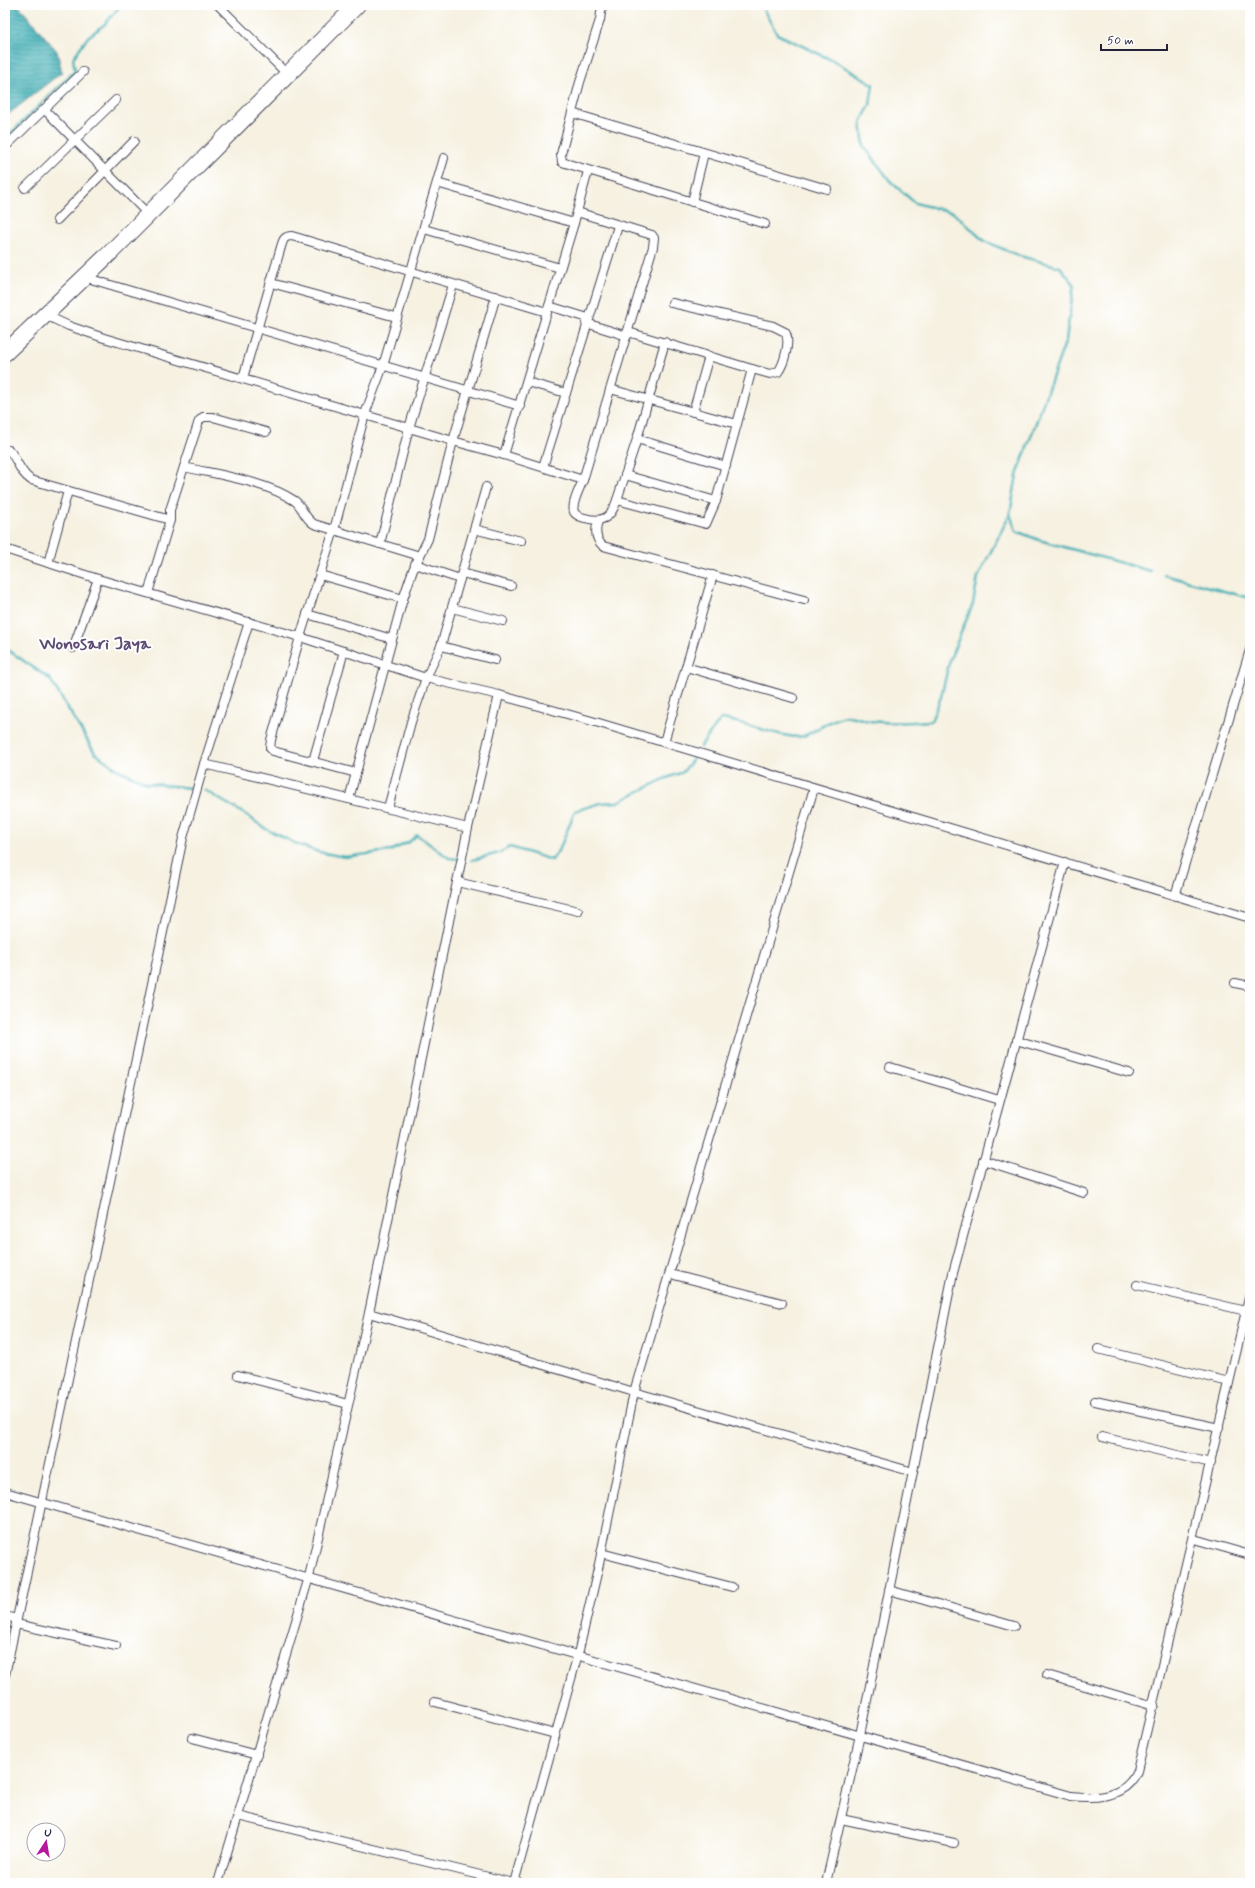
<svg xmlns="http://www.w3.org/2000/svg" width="1255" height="1888" viewBox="0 0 1255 1888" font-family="Mynerve,sans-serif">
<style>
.water{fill:url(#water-rules);stroke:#306878}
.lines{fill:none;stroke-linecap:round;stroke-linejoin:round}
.stream{stroke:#3eafb5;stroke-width:2.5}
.street-casing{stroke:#424154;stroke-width:10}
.highway-casing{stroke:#424154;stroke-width:18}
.street{stroke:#fff;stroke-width:8}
.highway{stroke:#fff;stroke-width:16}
.labels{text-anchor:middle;stroke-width:4;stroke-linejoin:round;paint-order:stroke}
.quarter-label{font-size:18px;font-weight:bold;fill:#5e4d73;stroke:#fff}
</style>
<defs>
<pattern id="water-rules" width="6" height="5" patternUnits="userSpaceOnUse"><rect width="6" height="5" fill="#3eafb5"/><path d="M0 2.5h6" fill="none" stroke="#348e94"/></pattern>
</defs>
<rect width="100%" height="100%" fill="#fff"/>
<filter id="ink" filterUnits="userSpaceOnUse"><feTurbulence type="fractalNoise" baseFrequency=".025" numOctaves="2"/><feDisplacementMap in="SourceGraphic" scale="8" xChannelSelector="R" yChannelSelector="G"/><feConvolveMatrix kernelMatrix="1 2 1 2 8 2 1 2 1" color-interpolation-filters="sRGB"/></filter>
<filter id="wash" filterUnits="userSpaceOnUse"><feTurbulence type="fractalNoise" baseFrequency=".012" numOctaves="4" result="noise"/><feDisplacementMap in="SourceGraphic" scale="16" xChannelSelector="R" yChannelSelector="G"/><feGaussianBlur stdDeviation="0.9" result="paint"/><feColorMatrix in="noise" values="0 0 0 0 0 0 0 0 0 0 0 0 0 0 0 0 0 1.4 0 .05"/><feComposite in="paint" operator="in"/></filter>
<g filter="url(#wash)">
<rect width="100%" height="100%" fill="#f6f1e1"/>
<path class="water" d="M5 5H18L57 51 62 72 5 117Z"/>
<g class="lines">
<g class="stream">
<path d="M761 5 777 34 834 61 873 84 870 105 861 122 864 146 890 181 915 203 954 213 984 241 1020 256 1060 267 1074 284 1066 340 1017 475 1010 514 1016 531 1039 540 1150 571"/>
<path d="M5 139 75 71 73 58 88 37 105 24 121 5"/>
<path d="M1164 575 1250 598"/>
<path d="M5 648 50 679 95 753 117 769 147 783 190 788"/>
<path d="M700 747 721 719C748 722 772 736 799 737 809 737 832 717 846 716 853 715 862 720 870 721 890 724 911 722 931 721L941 697 950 659 973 604 978 577 1010 514"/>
<path d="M204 790 243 813 266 829 301 846 319 852 345 857 390 851 409 842 417 835 449 858 459 859"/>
<path d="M472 860 499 853 510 847 552 860 560 848 575 811 601 803 618 802 664 779 683 772 693 759"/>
</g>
</g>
</g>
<g filter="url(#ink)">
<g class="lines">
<defs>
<g id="street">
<path d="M218 5 282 69"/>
<path d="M602 5 600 20 580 82 561 154 562 162 765 224"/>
<path d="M45 110 142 208"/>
<path d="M572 113 827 189"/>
<path d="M5 147 83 72"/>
<path d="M444 158 383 366 365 414 334 530 300 637 271 740 270 748 273 751 356 773 403 599 413 570 428 539 453 441 496 296"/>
<path d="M437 183 574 223"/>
<path d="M25 188 116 100"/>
<path d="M692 202 704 153"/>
<path d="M577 212 652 235 654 238 653 247 583 480 504 455 574 223 588 171"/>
<path d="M57 220 134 141"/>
<path d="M424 229 560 268"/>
<path d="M86 276 94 280 520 406"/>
<path d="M271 283 396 317"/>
<path d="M672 303 773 326 785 332C791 341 784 364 778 372L770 374 752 369"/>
<path d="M549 306 588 318"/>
<path d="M45 315 69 326 104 338 453 441 504 455"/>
<path d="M586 323 627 336"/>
<path d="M243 378 281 247C283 240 284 236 292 236L547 312"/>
<path d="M527 382 566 393"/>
<path d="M610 389 737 424"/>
<path d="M693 412 709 356"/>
<path d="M266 432 213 417H203L199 421 184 467C218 475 265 481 295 501 303 507 303 517 314 524L420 556"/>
<path d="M637 439 665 342"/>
<path d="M9 450C18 460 19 472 31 480L170 520V510L184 467"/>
<path d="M543 467 618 226"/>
<path d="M625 475 716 501"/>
<path d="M583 480C580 488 571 504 574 512 576 516 581 517 585 518 603 523 611 518 617 500L706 524 716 501 752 369 628 332"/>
<path d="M617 500 637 439 726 466"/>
<path d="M598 521C595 530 595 539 603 546L804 600"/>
<path d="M474 529 521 541"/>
<path d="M380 544 409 428 453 285"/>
<path d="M5 549 98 579 300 637 426 678 499 695 599 723 1250 918"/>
<path d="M48 563 68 491"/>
<path d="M415 564 460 579"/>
<path d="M462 573 511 586"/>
<path d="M320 575 403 599"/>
<path d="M148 593 170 520"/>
<path d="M452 608 503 621"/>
<path d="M307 614 392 639"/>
<path d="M441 646 495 660"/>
<path d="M73 648 98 579"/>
<path d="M686 667 793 698"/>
<path d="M664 742 713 575"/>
<path d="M313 761 344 651"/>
<path d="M204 764 468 828"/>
<path d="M349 799 356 773"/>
<path d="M388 808 411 722 426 678 441 646 486 487"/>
<path d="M457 882 578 911"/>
<path d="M1175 896 1250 650"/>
<path d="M1235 983 1250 986"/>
<path d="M1016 1040 1129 1073"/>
<path d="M890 1067 999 1100"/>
<path d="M983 1160 1084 1193"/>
<path d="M670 1274 782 1303"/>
<path d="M1137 1285 1246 1311"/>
<path d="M369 1313 634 1392 913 1472"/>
<path d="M1098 1349 1229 1382"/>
<path d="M238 1375 348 1404"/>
<path d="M1095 1401 1219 1428"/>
<path d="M1102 1437 1211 1463"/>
<path d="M5 1492 1071 1796C1096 1799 1126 1798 1137 1771L1250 1294"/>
<path d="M1194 1539 1250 1555"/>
<path d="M601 1553 732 1587"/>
<path d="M889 1590 1014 1626"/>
<path d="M5 1616 17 1619"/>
<path d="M16 1624 116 1646"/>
<path d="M5 1675 183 838 204 764 249 622"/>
<path d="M1047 1675 1154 1706"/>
<path d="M435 1702 555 1734"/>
<path d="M192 1738 257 1755"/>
<path d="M238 1816 513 1883"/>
<path d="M841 1819 954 1843"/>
<path d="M218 1883 309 1577 369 1313 468 828 499 695"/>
<path d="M514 1883 578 1654 598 1569 634 1392 814 788"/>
<path d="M826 1883 860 1735 953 1273 1065 862"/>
</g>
<path id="highway" d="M5 353 112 251 357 5"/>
</defs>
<use href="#street" class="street-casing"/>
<use href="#highway" class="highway-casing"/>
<use href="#street" class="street"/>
<use href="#highway" class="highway"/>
</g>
</g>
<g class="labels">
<g class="quarter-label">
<text x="95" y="649">Wonosari Jaya</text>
</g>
</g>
<rect width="1255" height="1888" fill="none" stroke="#fff" stroke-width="20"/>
<g transform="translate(46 1842) rotate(12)"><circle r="19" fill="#ffffff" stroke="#a7a7b1"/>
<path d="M0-3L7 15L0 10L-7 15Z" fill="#b5179e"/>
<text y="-6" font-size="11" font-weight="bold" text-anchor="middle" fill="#22223b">U</text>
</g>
<path d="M1101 44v6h66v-6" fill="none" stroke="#22223b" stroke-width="2"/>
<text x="1107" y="44" font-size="12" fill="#22223b" stroke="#ffffff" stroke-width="3" paint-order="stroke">50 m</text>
</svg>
